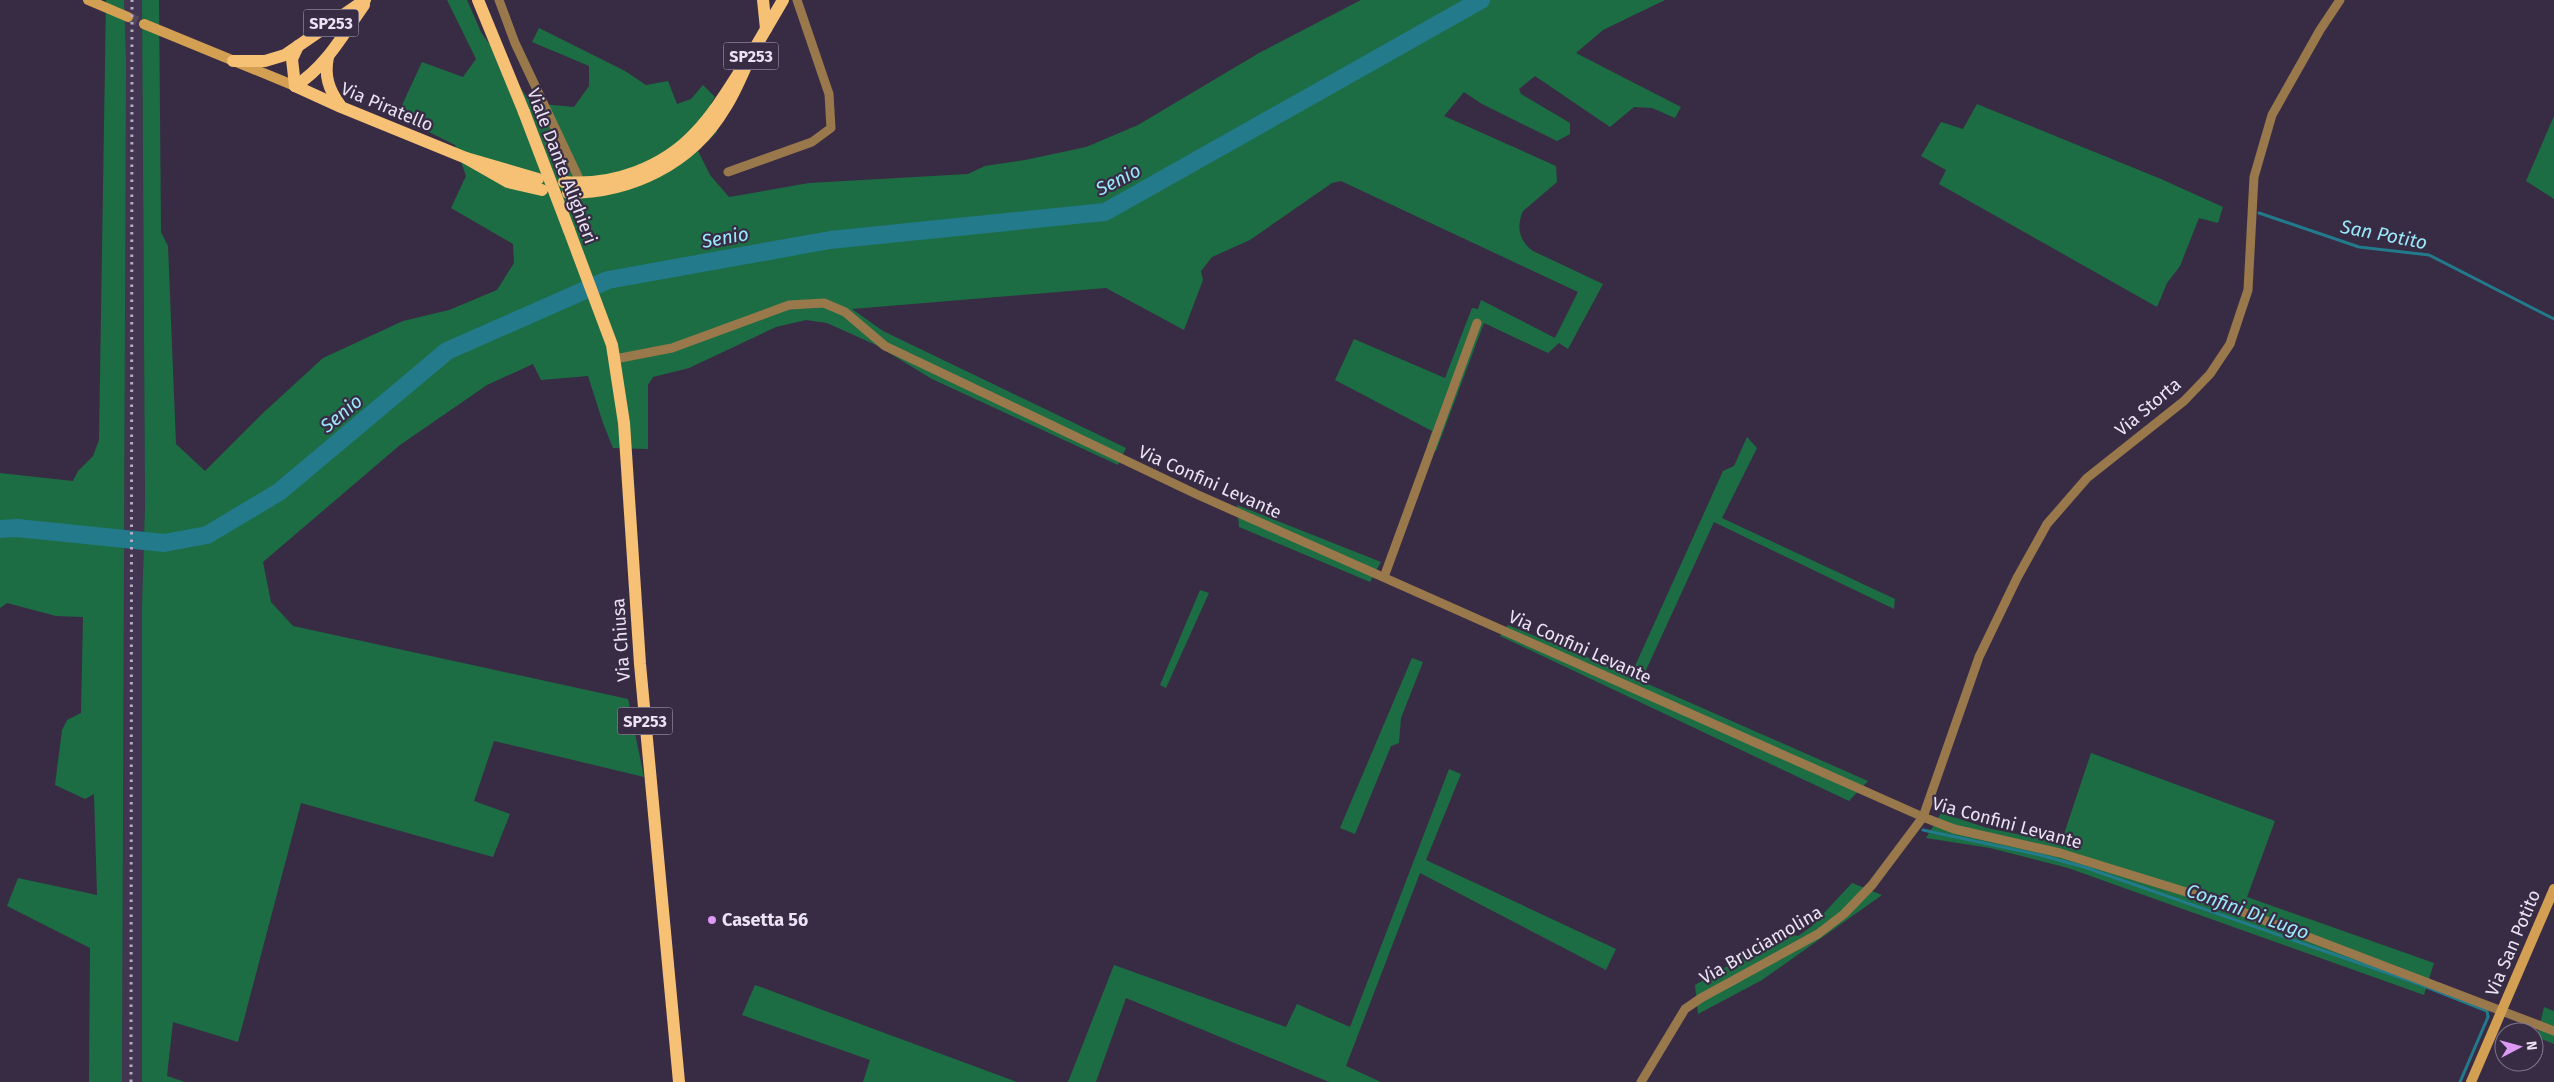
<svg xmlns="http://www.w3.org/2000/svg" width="2554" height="1082" viewBox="0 0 2554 1082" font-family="'Fira Sans',sans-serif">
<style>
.built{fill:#423552}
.green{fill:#1c6d43}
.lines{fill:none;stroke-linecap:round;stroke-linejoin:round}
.stream{stroke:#227a8b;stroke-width:3}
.river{stroke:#227a8b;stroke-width:18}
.secondary-tunnel{stroke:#53475e;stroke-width:10;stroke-dasharray:10 5;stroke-linecap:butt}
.street{stroke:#99784b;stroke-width:9}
.secondary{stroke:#d39f53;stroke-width:10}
.primary{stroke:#f6c075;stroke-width:12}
.rail{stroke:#b5adbf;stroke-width:3;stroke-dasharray:2.5 5;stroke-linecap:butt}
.primary-bridge{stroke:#f6c075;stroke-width:12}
.poi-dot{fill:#dd99f3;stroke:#382c44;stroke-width:2}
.labels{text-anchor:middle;stroke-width:4.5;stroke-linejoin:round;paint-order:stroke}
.shield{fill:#382c44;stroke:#b5acbe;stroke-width:1}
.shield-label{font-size:16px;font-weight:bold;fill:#eae3f3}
.street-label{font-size:18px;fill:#eae3f3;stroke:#382c44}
.poi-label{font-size:18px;font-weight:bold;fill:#eae3f3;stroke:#382c44;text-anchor:start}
.water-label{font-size:19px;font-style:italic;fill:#9ae9fb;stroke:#382c44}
</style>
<rect width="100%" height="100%" fill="#382c44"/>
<path class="built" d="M124 0H142L145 504 142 607V1082H122L125 330Z"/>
<g class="green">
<path d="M106 0H124L126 61 122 1082H89L90 948 7 906 18 878 97 895 94 794 85 799 55 785 62 730 67 720 81 713 83 617 56 616 7 603 0 608V473L73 481 78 471 93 456 99 440Z"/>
<path d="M142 0H159L161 232 168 246 176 444 205 471 263 413 323 358 403 321 449 310 497 290 514 263 513 244 451 208 466 176 455 145 397 116 422 62 463 77 476 59 447 0H467L481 32 531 103 574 107 589 86V66L532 42 539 28 625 71 646 85 668 81 677 104 691 99 703 85 715 97 711 103 717 132 698 151 710 175 729 197 809 183 968 174 985 166 1025 160 1086 147 1138 125 1259 53 1361 0H1665L1603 30 1576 53 1681 107 1675 118 1652 108 1634 107 1610 127 1535 76 1519 89 1521 94 1570 123V134L1557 141 1482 104 1464 92 1444 116 1556 166 1557 182 1523 211C1516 227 1519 241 1533 251L1603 284 1568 349 1559 343 1548 353 1484 323 1436 451 1427 446 1432 431 1335 380 1354 339 1445 378 1472 308 1478 309 1481 300 1555 338 1578 292 1341 181 1332 183 1250 240 1212 257 1201 271 1203 280 1184 330 1106 288 852 309 883 331 1126 448 1118 465 932 379 876 345 827 323 806 320 776 327 689 368 653 377 648 385V449L613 448 603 423 588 376 541 380 533 364 487 385 400 445 263 562 271 602 293 626 628 699 644 777 494 741 474 801 510 814 493 857 301 803 238 1042 173 1022 167 1076 185 1082H142V607L145 504Z"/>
<path d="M1977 104 2161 179 2223 207 2218 223 2199 218 2180 266 2167 283 2157 307 1939 184 1946 170 1921 156 1941 122 1963 129Z"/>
<path d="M2554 116V199L2526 181Z"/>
<path d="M1747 437 1757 448 1722 518 1895 599 1894 609 1714 522 1641 681 1868 781 1849 801 1500 636 1508 625 1631 675 1723 471 1734 466Z"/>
<path d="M1237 505 1381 562 1370 582 1239 527Z"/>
<path d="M1200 590 1209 593 1166 688 1160 685Z"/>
<path d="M1412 658 1423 662 1401 718 1399 743 1391 746 1355 834 1340 828Z"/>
<path d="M2091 753 2275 821 2247 897 2434 963 2424 995 2068 868 1990 848 1926 838 1941 813 1987 828 2061 843Z"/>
<path d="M1449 769 1461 774 1426 860 1616 949 1606 970 1420 873 1346 1066 1381 1082H1329L1126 998 1096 1082H1068L1114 965 1286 1027 1297 1004 1350 1027Z"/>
<path d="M1852 883 1882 895 1762 980 1698 1014 1695 985 1784 933 1798 936 1812 926Z"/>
<path d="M755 985 1017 1082H863L870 1060 742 1015Z"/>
<path d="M2544 1007 2554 1011V1044L2537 1037Z"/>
</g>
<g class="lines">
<g class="stream">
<path d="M2259 213 2359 247 2429 255 2554 319"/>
<path d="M1923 830 2040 855 2084 867 2419 984 2487 1011 2488 1017 2460 1082"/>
</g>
<path class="river" d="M0 529 17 528 164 543 207 535 279 492 447 351 608 280 830 240 1105 212 1481 0"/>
<path class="secondary-tunnel" d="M128 17 144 24"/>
<g class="street">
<path d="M499 0 515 43 581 183"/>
<path d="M728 172 812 142 831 128 829 94 797 0"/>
<path d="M615 359 672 348 789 305 824 303 845 312 885 346 1196 494 1923 817 1954 829 2060 853 2209 899 2554 1031"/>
<path d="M1384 577 1477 323"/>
<path d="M1641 1082 1685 1009 1701 998 1818 934 1844 914 1872 885 1923 817 1979 657 2017 578 2047 524 2087 478 2184 401 2210 374 2230 344 2248 290 2254 177 2272 115 2320 30 2340 0"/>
</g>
<g class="secondary">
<path d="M88 0 128 17"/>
<path d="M144 24 295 86"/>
<path d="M2471 1082 2554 889"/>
</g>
<g class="primary">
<path d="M478 0 524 112"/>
<path d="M763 0 766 29"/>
<path d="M752 53 783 0"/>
<path d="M328 57C324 76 329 90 340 105"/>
<path d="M233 61H265L285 55 365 0"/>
<path d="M295 86 341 107 466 158"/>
<path d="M295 86C326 67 344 33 364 5"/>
<path d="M295 86 292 59 298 46"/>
<path d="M538 179 466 158 508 182 542 190"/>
<path d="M564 182C612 186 663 168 696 132 718 109 734 79 752 53 743 72 736 91 725 108 692 164 631 193 568 193"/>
<path d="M569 230 612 345 624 423 640 664 679 1082"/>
</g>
<path class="rail" d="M131 1082 132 0"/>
<path class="primary-bridge" d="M524 112 569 230"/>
</g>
<circle class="poi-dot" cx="712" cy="920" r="5"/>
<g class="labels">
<g class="shield">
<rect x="303.5" y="9.5" width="55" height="27" rx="4"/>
<rect x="723.5" y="42.5" width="55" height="27" rx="4"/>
<rect x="617.5" y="707.5" width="55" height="27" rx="4"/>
</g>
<g class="shield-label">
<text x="331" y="29">SP253</text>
<text x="751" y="62">SP253</text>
<text x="645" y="727">SP253</text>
</g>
<g class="street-label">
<text transform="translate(387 107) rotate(23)" y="6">Via Piratello</text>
<text transform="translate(562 166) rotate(69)" y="6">Viale Dante Alighieri</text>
<text transform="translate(2148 407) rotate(-40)" y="6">Via Storta</text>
<text transform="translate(1210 482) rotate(24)" y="6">Via Confini Levante</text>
<text transform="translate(621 640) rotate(-94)" y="6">Via Chiusa</text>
<text transform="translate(1580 647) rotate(24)" y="6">Via Confini Levante</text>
<text transform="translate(2007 823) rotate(15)" y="6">Via Confini Levante</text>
<text transform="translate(2513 943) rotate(-67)" y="6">Via San Potito</text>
<text transform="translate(1761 945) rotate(-30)" y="6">Via Bruciamolina</text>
</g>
<g class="poi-label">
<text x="722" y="926">Casetta 56</text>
</g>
<g class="water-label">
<text transform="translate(1118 179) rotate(-27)" y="7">Senio</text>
<text transform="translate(2384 234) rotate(11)" y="7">San Potito</text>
<text transform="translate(725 237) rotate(-10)" y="7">Senio</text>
<text transform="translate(341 413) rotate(-40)" y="7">Senio</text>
<text transform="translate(2248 911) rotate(20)" y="7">Confini Di Lugo</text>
</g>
</g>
<g transform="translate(2519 1047) rotate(84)"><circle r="24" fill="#382c44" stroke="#7f758a"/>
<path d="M0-4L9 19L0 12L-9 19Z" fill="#dd99f3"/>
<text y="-8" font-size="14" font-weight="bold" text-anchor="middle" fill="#eae3f3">N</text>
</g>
</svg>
